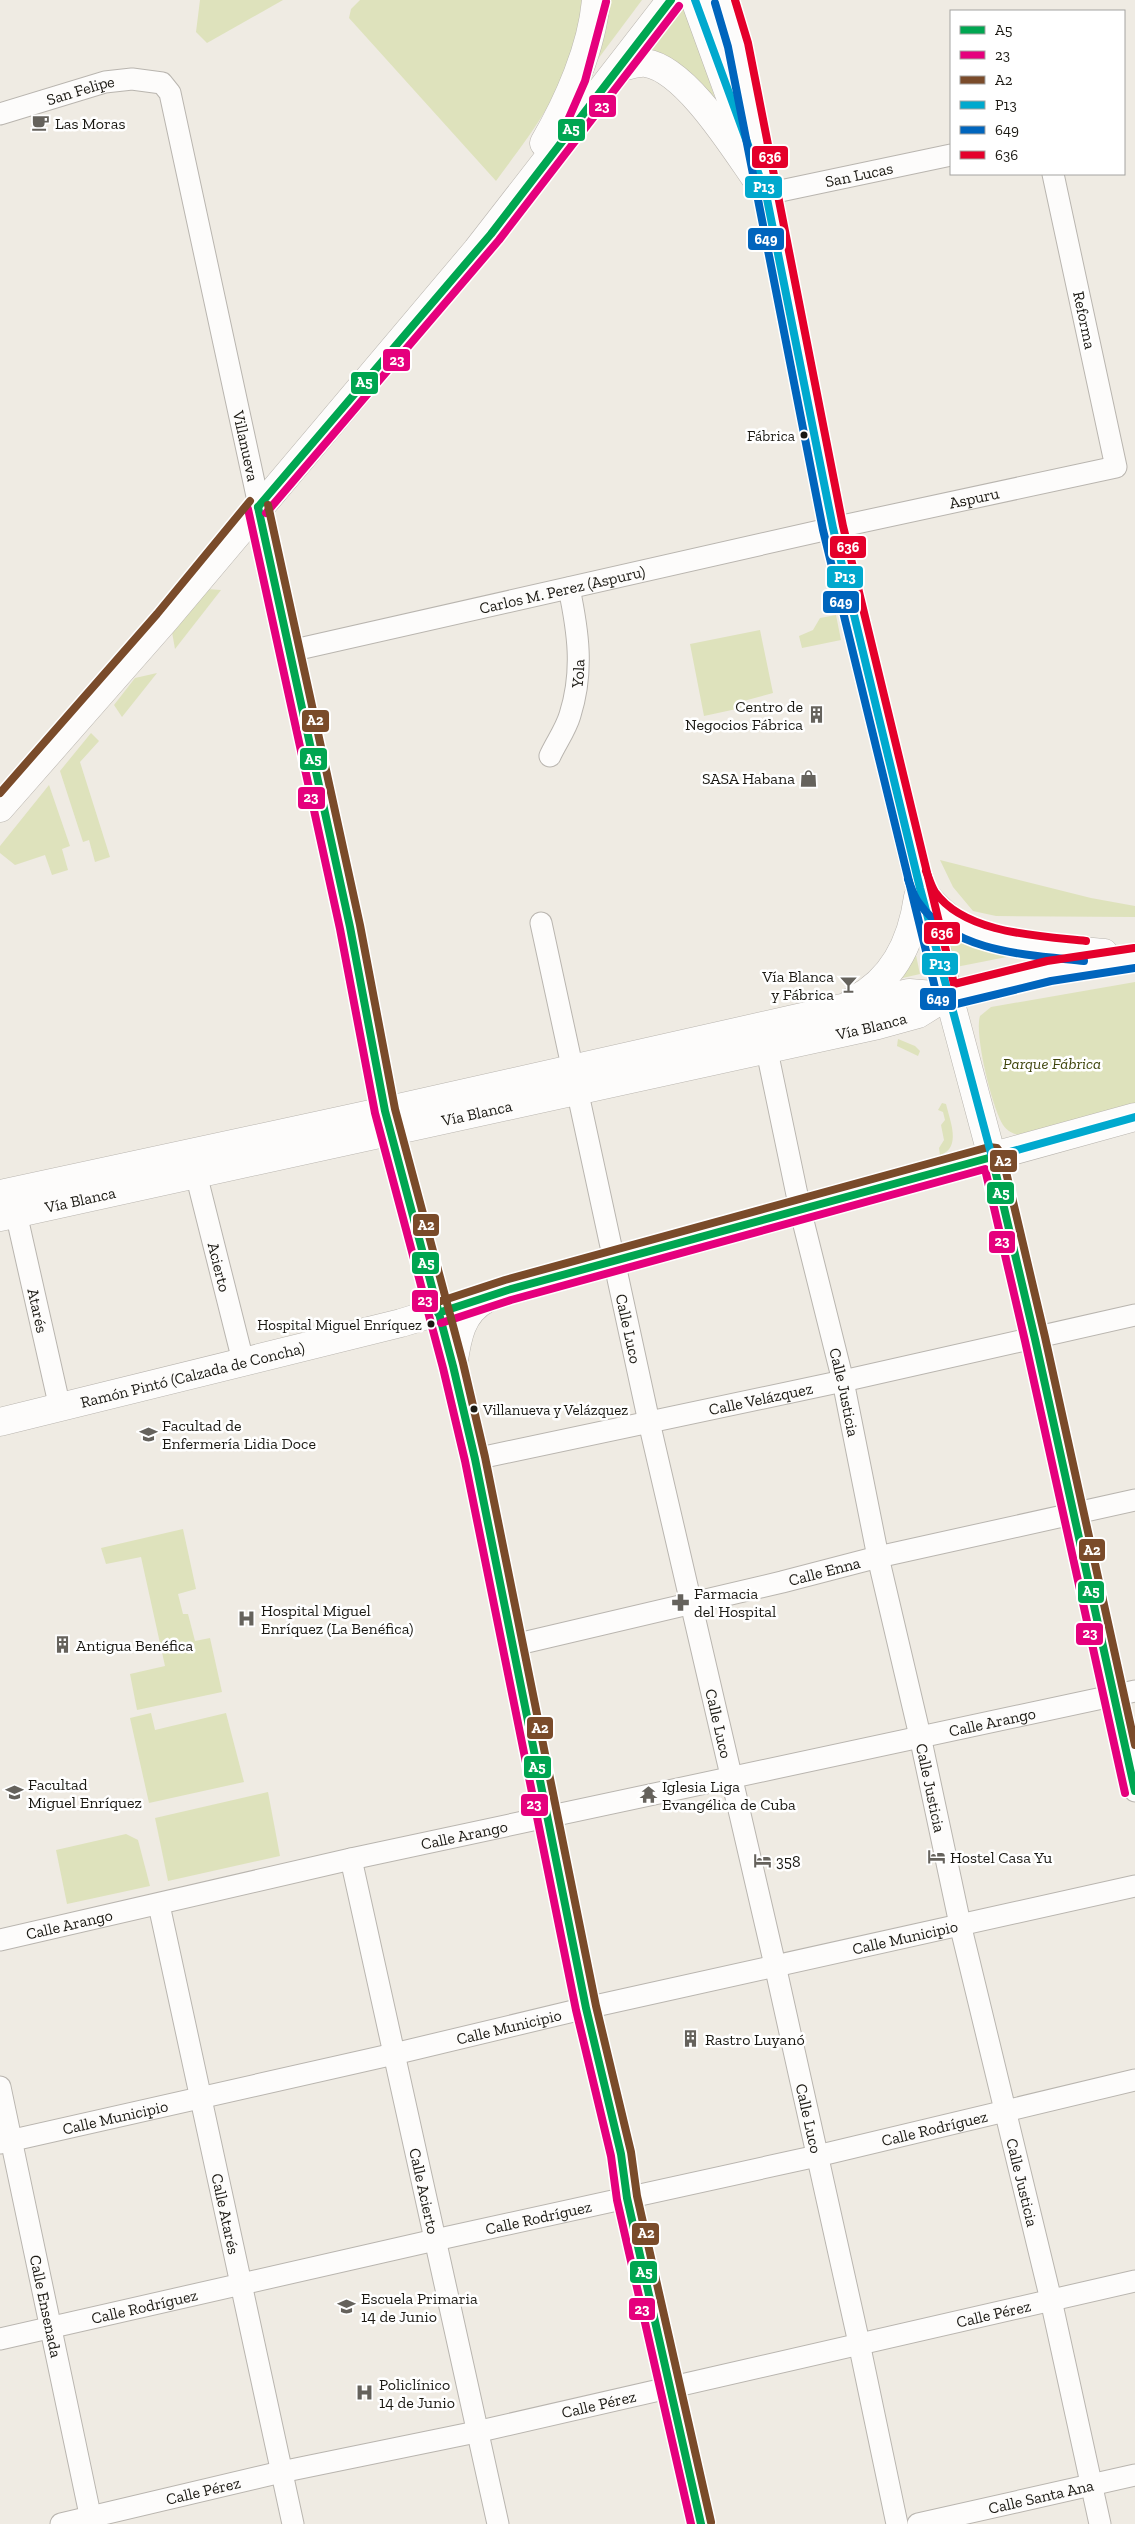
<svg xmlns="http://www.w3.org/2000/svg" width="1135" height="2524" viewBox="0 0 1135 2524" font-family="'Zilla Slab',serif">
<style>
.green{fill:#dee2bc}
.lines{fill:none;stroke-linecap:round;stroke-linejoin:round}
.minor-casing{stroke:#b9b5af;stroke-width:23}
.major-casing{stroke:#b9b5af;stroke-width:29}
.minor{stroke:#fdfcfb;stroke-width:21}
.major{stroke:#fdfcfb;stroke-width:28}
.bus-1-casing{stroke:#fff;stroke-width:11}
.bus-2-casing{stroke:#fff;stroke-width:11}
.bus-3-casing{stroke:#fff;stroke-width:11}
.bus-4-casing{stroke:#fff;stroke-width:11}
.bus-5-casing{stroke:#fff;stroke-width:11}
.bus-6-casing{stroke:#fff;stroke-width:11}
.bus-1{stroke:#00a651;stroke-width:8}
.bus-2{stroke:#e5007d;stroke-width:8}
.bus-3{stroke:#7a4b2a;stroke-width:8}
.bus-4{stroke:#00a9ce;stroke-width:8}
.bus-5{stroke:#0065bd;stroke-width:8}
.bus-6{stroke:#e4002b;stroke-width:8}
.bus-dot{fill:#1b1913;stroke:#fff;stroke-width:2}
.labels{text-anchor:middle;stroke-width:5;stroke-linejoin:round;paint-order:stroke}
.bus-label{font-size:15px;fill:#1b1913;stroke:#fff;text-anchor:end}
.street-label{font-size:16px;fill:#1b1913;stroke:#fff}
.poi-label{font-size:16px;fill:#1b1913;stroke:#fff;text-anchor:start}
.park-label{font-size:16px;font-style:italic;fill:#3e440b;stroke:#fff}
.line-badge{stroke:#fff;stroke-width:2}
.badge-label{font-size:14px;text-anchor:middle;font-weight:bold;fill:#fff}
</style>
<rect width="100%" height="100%" fill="#efebe3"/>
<g class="green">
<path d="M200 0H283L207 43 196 32Z"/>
<path d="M360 0H582C579 20 577 41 570 60 555 104 523 144 496 181L349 18 351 9Z"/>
<path d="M605 0H642L586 75Z"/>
<path d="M685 6 721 117 642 55Z"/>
<path d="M207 589 221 590 175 649 172 632Z"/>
<path d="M836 615 841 640 802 648 799 636 813 630 820 618Z"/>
<path d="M760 630 773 693 740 702 741 708 704 716 690 644Z"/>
<path d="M157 673 122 717 114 705 135 678Z"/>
<path d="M91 733 99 741 80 762 110 857 95 862 89 840 83 842 60 771Z"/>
<path d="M49 785 70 846 62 849 68 870 52 875 45 855 15 865 0 853V846Z"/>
<path d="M940 860 1091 898 1135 906V917L996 916 973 911 953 887Z"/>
<path d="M944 930 1032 952 956 967Z"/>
<path d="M914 946 920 974 894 980Z"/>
<path d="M1135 982V1110L1022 1136C1014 1134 1008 1132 1003 1125 992 1108 974 1034 980 1016L991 1007Z"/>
<path d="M898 1039 915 1046 920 1051 918 1056 897 1046Z"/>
<path d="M942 1103 946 1104C950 1121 962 1148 940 1155L939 1148 944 1140 941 1125 945 1120 943 1112 938 1110Z"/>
<path d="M183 1529 196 1589 178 1594 183 1614H188L195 1641 210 1638 222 1692 137 1710 130 1674 165 1666 141 1557 106 1564 101 1548Z"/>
<path d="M151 1713 155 1730 226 1713 244 1782 149 1803 130 1718Z"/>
<path d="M268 1792 280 1856 168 1881 155 1818Z"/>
<path d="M126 1834 138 1840 150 1886 67 1904 56 1850Z"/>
</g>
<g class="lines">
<defs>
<g id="minor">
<path id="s1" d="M0 114 105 82 132 79 162 83 170 93 350 927 385 1111 453 1366 475 1459 514 1645 586 2008 621 2154 627 2198 701 2524"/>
<path id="s2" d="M766 194 951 155"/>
<path id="s3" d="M290 651 833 528 1116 467 1053 174"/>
<path id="s4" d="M550 756C556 743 566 729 570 715 584 671 578 631 569 588"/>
<path id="s5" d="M541 923 649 1422 775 1965 859 2343 897 2524"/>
<path id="s6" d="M767 1051 800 1209 843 1381 878 1557 920 1736 960 1924 1051 2300 1100 2524"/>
<path d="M992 1157 1035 1339 1135 1791"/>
<path id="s7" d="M196 1174 243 1361"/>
<path id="s8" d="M16 1213 60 1408"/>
<path id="s9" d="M475 1459 843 1381 1135 1315"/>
<path id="s10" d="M514 1645 782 1582 878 1557 1135 1500"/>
<path id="s11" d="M351 1859 498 2524"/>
<path id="s12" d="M159 1905 293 2524"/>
<path id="s13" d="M0 1940 351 1859 1135 1691"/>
<path id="s14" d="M0 2087 92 2524"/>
<path id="s15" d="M0 2143 394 2054 586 2008 1135 1886"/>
<path id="s16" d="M0 2339 435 2240 817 2156 1135 2080"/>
<path id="s17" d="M61 2524 281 2472 476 2432 1135 2281"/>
<path id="s18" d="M918 2524 1135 2475"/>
</g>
<g id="major">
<path d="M695 0 736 113"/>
<path d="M725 0 738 45 833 528 920 888 992 1157"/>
<path d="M620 67C628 66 638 62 646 63 688 70 737 153 761 186"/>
<path d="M544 143C568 102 592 48 596 0"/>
<path d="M0 808 165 620 477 250 671 0"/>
<path d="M922 891C936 907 951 923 972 931 1006 946 1066 949 1104 953"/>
<path d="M854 1000C895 979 912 940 918 897"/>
<path d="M0 1194 385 1111 909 993 947 996 1049 971 1135 958"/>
<path id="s19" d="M0 1217 878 1025 918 1014 947 996"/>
<path d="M453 1366C457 1340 460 1313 486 1299"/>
<path id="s20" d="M0 1422 401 1323 508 1290 1135 1117"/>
</g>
</defs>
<use href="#minor" class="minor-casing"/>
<use href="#major" class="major-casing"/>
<use href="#minor" class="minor"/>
<use href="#major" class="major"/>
<defs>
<g id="bus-1">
<path d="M258 507 350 927 385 1111 453 1366 475 1459 586 2008 621 2154 627 2198 701 2524"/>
<path d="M258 507 491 234 671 0"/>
<path d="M438 1313 508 1290 992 1157 1035 1339 1135 1791"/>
</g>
<g id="bus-2">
<path d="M568 120 585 81 606 2"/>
<path d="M248 509 340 929 375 1113 443 1368 465 1461 576 2010 611 2156 617 2200 691 2524"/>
<path d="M266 513 499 240 679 6"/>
<path d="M441 1323 511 1300 985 1169 1025 1341 1125 1793"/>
</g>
<g id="bus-3">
<path d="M268 505 360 925 395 1109 463 1363 485 1457 596 2006 631 2152 637 2196 711 2522"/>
<path d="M0 793 157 614 250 501"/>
<path d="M435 1303 505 1280 989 1147 997 1148 1002 1155 1045 1337 1135 1745"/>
</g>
<g id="bus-4">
<path d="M695 0 766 194 833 528 920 888 992 1157"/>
<path d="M992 1157 1135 1117"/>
</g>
<g id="bus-5">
<path d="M715 3 728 47 823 530 938 1000 942 1005 948 1006 1051 981 1135 968"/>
<path d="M908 879C911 887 914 897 919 903 954 953 1029 955 1084 961"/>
</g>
<g id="bus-6">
<path d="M735 0 748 43 843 526 954 984 1047 961 1134 948"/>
<path d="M926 871C929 878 931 886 935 892 965 934 1040 936 1086 941"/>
</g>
</defs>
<use href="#bus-1" class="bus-1-casing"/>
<use href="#bus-2" class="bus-2-casing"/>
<use href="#bus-3" class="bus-3-casing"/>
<use href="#bus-4" class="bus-4-casing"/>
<use href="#bus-5" class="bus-5-casing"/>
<use href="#bus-6" class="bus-6-casing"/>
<use href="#bus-1" class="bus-1"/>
<use href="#bus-2" class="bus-2"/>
<use href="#bus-3" class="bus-3"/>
<use href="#bus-4" class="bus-4"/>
<use href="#bus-5" class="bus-5"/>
<use href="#bus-6" class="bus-6"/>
</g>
<defs>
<symbol id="cafe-bare" viewBox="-9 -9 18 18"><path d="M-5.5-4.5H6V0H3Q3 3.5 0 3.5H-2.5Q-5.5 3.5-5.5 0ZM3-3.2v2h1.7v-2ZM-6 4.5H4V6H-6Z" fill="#65625c" stroke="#fff" stroke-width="2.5" paint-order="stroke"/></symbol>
<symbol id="building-bare" viewBox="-9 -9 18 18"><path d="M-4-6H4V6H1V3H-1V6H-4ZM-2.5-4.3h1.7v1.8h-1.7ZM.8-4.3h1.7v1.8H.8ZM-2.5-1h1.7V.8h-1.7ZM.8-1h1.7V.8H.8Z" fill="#65625c" stroke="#fff" stroke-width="2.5" paint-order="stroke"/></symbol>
<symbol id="shop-bare" viewBox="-9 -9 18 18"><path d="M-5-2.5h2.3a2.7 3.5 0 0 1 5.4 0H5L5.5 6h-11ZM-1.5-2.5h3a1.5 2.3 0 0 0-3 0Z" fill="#65625c" stroke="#fff" stroke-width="2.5" paint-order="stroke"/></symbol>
<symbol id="bar-bare" viewBox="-9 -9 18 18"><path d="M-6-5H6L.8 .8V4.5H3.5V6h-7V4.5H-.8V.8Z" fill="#65625c" stroke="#fff" stroke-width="2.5" paint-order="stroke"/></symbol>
<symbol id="university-bare" viewBox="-9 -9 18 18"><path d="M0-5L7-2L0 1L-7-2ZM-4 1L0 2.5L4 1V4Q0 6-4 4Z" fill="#65625c" stroke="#fff" stroke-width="2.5" paint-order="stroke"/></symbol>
<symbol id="pharmacy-bare" viewBox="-9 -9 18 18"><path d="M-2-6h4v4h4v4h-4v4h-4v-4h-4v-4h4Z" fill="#65625c" stroke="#fff" stroke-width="2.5" paint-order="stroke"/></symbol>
<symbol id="hospital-bare" viewBox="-9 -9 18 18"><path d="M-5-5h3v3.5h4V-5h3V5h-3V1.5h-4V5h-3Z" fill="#65625c" stroke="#fff" stroke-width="2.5" paint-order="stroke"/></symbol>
<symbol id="temple-bare" viewBox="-9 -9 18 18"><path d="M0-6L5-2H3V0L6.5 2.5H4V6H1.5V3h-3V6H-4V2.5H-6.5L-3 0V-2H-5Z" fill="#65625c" stroke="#fff" stroke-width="2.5" paint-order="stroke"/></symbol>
<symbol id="hotel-bare" viewBox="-9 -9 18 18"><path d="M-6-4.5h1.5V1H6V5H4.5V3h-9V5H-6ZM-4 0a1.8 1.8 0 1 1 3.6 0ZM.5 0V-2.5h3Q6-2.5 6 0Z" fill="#65625c" stroke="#fff" stroke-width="2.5" paint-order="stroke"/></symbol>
<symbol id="school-bare" viewBox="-9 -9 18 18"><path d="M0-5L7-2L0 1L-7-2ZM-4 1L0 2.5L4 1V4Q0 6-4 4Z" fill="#65625c" stroke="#fff" stroke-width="2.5" paint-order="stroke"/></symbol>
</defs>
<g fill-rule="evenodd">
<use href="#cafe-bare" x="28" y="110" width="25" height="25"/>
<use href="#building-bare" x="804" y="702" width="25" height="25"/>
<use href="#shop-bare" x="796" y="766" width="25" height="25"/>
<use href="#bar-bare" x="836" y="972" width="25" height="25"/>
<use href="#university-bare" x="136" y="1422" width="25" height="25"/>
<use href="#pharmacy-bare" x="668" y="1590" width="25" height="25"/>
<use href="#hospital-bare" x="234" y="1606" width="25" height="25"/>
<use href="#building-bare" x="50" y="1632" width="25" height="25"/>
<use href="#university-bare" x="2" y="1780" width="25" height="25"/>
<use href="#temple-bare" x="636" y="1782" width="25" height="25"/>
<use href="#hotel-bare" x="924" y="1844" width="25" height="25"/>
<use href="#hotel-bare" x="750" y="1848" width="25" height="25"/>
<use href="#building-bare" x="678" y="2026" width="25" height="25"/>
<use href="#school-bare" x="334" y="2294" width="25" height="25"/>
<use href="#hospital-bare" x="352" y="2380" width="25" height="25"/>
</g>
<g class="bus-dot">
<circle cx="804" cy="435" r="4.5"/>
<circle cx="431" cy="1324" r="4.5"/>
<circle cx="474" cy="1409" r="4.5"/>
</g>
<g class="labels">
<g class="bus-label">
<text x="795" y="441">Fábrica</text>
<text x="422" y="1330">Hospital Miguel Enríquez</text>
<text x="483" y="1415" text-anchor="start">Villanueva y Velázquez</text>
</g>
<g class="street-label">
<text dy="6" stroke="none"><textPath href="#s1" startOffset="84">San Felipe</textPath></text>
<text dy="6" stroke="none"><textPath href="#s2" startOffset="95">San Lucas</textPath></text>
<text transform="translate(1085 320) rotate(78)" y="6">Reforma</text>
<text dy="6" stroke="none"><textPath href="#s1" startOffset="541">Villanueva</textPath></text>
<text dy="6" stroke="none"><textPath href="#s3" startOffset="701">Aspuru</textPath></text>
<text dy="6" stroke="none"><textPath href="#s3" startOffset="279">Carlos M. Perez (Aspuru)</textPath></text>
<text dy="6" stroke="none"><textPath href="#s4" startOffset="88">Yola</textPath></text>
<text dy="6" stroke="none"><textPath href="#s19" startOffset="892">Vía Blanca</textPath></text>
<text dy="6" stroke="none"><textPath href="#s19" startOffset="488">Vía Blanca</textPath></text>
<text dy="6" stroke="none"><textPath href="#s19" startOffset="82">Vía Blanca</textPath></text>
<text dy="6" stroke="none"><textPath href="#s7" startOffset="96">Acierto</textPath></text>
<text dy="6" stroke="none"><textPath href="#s8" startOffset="100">Atarés</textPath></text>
<text dy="6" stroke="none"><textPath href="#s5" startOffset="415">Calle Luco</textPath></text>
<text dy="6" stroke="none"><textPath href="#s20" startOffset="198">Ramón Pintó (Calzada de Concha)</textPath></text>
<text dy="6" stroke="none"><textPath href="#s6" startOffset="350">Calle Justicia</textPath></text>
<text dy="6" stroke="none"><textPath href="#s9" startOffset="292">Calle Velázquez</textPath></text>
<text dy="6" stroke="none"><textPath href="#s10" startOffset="319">Calle Enna</textPath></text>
<text dy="6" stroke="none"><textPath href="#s13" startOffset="1016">Calle Arango</textPath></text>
<text dy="6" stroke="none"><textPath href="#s5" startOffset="820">Calle Luco</textPath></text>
<text dy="6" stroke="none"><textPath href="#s6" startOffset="755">Calle Justicia</textPath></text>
<text dy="6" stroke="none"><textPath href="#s13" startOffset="476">Calle Arango</textPath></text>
<text dy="6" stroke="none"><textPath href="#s13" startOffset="71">Calle Arango</textPath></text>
<text dy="6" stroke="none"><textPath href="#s15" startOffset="928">Calle Municipio</textPath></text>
<text dy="6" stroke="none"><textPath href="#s15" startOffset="522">Calle Municipio</textPath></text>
<text dy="6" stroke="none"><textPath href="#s15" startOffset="118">Calle Municipio</textPath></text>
<text dy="6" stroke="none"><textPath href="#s5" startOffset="1225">Calle Luco</textPath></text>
<text dy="6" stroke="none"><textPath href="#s16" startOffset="958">Calle Rodríguez</textPath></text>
<text dy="6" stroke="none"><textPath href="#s6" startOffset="1160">Calle Justicia</textPath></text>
<text dy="6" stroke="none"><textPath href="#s11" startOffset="340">Calle Acierto</textPath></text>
<text dy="6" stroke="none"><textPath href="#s12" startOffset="316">Calle Atarés</textPath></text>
<text dy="6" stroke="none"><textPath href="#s16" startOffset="552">Calle Rodríguez</textPath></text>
<text dy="6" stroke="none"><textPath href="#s14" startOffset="224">Calle Ensenada</textPath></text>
<text dy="6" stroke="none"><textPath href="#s16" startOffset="148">Calle Rodríguez</textPath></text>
<text dy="6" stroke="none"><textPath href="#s17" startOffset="956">Calle Pérez</textPath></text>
<text dy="6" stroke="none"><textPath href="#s17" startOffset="551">Calle Pérez</textPath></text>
<text dy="6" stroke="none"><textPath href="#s17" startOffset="146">Calle Pérez</textPath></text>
<text dy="6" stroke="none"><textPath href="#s18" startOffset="126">Calle Santa Ana</textPath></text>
</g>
<g class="poi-label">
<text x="55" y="129">Las Moras</text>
<text x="803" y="712" text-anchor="end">Centro de<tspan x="803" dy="18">Negocios Fábrica</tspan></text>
<text x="795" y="784" text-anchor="end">SASA Habana</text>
<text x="834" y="982" text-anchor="end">Vía Blanca<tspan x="834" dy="18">y Fábrica</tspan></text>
<text x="162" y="1431">Facultad de<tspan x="162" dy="18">Enfermería Lidia Doce</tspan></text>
<text x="694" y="1599">Farmacia<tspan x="694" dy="18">del Hospital</tspan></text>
<text x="261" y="1616">Hospital Miguel<tspan x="261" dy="18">Enríquez (La Benéfica)</tspan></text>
<text x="76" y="1651">Antigua Benéfica</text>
<text x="28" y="1790">Facultad<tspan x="28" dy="18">Miguel Enríquez</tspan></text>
<text x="662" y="1792">Iglesia Liga<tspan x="662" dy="18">Evangélica de Cuba</tspan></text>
<text x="950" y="1863">Hostel Casa Yu</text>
<text x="776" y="1867">358</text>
<text x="705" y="2045">Rastro Luyanó</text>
<text x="361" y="2304">Escuela Primaria<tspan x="361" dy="18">14 de Junio</tspan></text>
<text x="379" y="2390">Policlínico<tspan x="379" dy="18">14 de Junio</tspan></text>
</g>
<g class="park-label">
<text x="1052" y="1069">Parque Fábrica</text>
</g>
</g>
<g class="line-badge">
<rect x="588" y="94" width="29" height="24" rx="5" fill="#e5007d"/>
<rect x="557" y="118" width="29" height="24" rx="5" fill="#00a651"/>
<rect x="751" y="145" width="38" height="24" rx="5" fill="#e4002b"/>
<rect x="744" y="175" width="39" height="24" rx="5" fill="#00a9ce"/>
<rect x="747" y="227" width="38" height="24" rx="5" fill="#0065bd"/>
<rect x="382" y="348" width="29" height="24" rx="5" fill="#e5007d"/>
<rect x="350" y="371" width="29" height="24" rx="5" fill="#00a651"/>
<rect x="829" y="535" width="38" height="24" rx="5" fill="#e4002b"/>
<rect x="826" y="565" width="38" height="24" rx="5" fill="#00a9ce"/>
<rect x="822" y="590" width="38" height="24" rx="5" fill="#0065bd"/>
<rect x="301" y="709" width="29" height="24" rx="5" fill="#7a4b2a"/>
<rect x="299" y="747" width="29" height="24" rx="5" fill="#00a651"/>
<rect x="297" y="786" width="29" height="24" rx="5" fill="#e5007d"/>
<rect x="923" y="921" width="38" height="24" rx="5" fill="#e4002b"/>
<rect x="921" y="952" width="38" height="24" rx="5" fill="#00a9ce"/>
<rect x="919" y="987" width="38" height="24" rx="5" fill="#0065bd"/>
<rect x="989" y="1149" width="29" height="24" rx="5" fill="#7a4b2a"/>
<rect x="986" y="1181" width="29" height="24" rx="5" fill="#00a651"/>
<rect x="412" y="1213" width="28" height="24" rx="5" fill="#7a4b2a"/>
<rect x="988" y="1230" width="28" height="24" rx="5" fill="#e5007d"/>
<rect x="411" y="1251" width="29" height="24" rx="5" fill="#00a651"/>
<rect x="411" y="1289" width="28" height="24" rx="5" fill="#e5007d"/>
<rect x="1078" y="1538" width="28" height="24" rx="5" fill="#7a4b2a"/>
<rect x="1077" y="1580" width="28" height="24" rx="5" fill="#00a651"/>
<rect x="1075" y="1622" width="29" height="24" rx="5" fill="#e5007d"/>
<rect x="526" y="1716" width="28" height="24" rx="5" fill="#7a4b2a"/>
<rect x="523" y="1755" width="29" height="24" rx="5" fill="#00a651"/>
<rect x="520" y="1793" width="29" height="24" rx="5" fill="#e5007d"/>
<rect x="631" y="2222" width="29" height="24" rx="5" fill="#7a4b2a"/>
<rect x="629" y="2260" width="29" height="24" rx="5" fill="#00a651"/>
<rect x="628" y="2297" width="28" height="24" rx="5" fill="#e5007d"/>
</g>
<g class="badge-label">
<text x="602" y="111">23</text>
<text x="571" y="134">A5</text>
<text x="770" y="162">636</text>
<text x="764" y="192">P13</text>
<text x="766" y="244">649</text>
<text x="397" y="365">23</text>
<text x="364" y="387">A5</text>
<text x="848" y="552">636</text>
<text x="845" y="582">P13</text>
<text x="841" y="607">649</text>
<text x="315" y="725">A2</text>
<text x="313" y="764">A5</text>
<text x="311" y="802">23</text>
<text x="942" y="938">636</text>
<text x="940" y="969">P13</text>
<text x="938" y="1004">649</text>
<text x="1003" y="1166">A2</text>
<text x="1001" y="1198">A5</text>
<text x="426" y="1230">A2</text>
<text x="1002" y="1246">23</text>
<text x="426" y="1268">A5</text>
<text x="425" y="1305">23</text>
<text x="1092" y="1555">A2</text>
<text x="1091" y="1596">A5</text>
<text x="1090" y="1638">23</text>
<text x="540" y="1733">A2</text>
<text x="537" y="1772">A5</text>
<text x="534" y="1809">23</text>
<text x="646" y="2238">A2</text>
<text x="644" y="2277">A5</text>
<text x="642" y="2314">23</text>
</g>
<rect x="950" y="10" width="175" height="165" fill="#ffffff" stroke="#a4a3a1"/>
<rect x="960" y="26" width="25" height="8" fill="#00a651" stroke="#a4a3a1"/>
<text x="995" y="35" font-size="15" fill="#1b1913">A5</text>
<rect x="960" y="51" width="25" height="8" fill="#e5007d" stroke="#a4a3a1"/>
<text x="995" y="60" font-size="15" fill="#1b1913">23</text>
<rect x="960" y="76" width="25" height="8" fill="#7a4b2a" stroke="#a4a3a1"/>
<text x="995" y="85" font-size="15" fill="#1b1913">A2</text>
<rect x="960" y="101" width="25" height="8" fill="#00a9ce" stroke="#a4a3a1"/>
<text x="995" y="110" font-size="15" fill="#1b1913">P13</text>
<rect x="960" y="126" width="25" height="8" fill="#0065bd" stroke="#a4a3a1"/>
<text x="995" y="135" font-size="15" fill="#1b1913">649</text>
<rect x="960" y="151" width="25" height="8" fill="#e4002b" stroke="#a4a3a1"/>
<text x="995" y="160" font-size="15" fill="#1b1913">636</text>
</svg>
